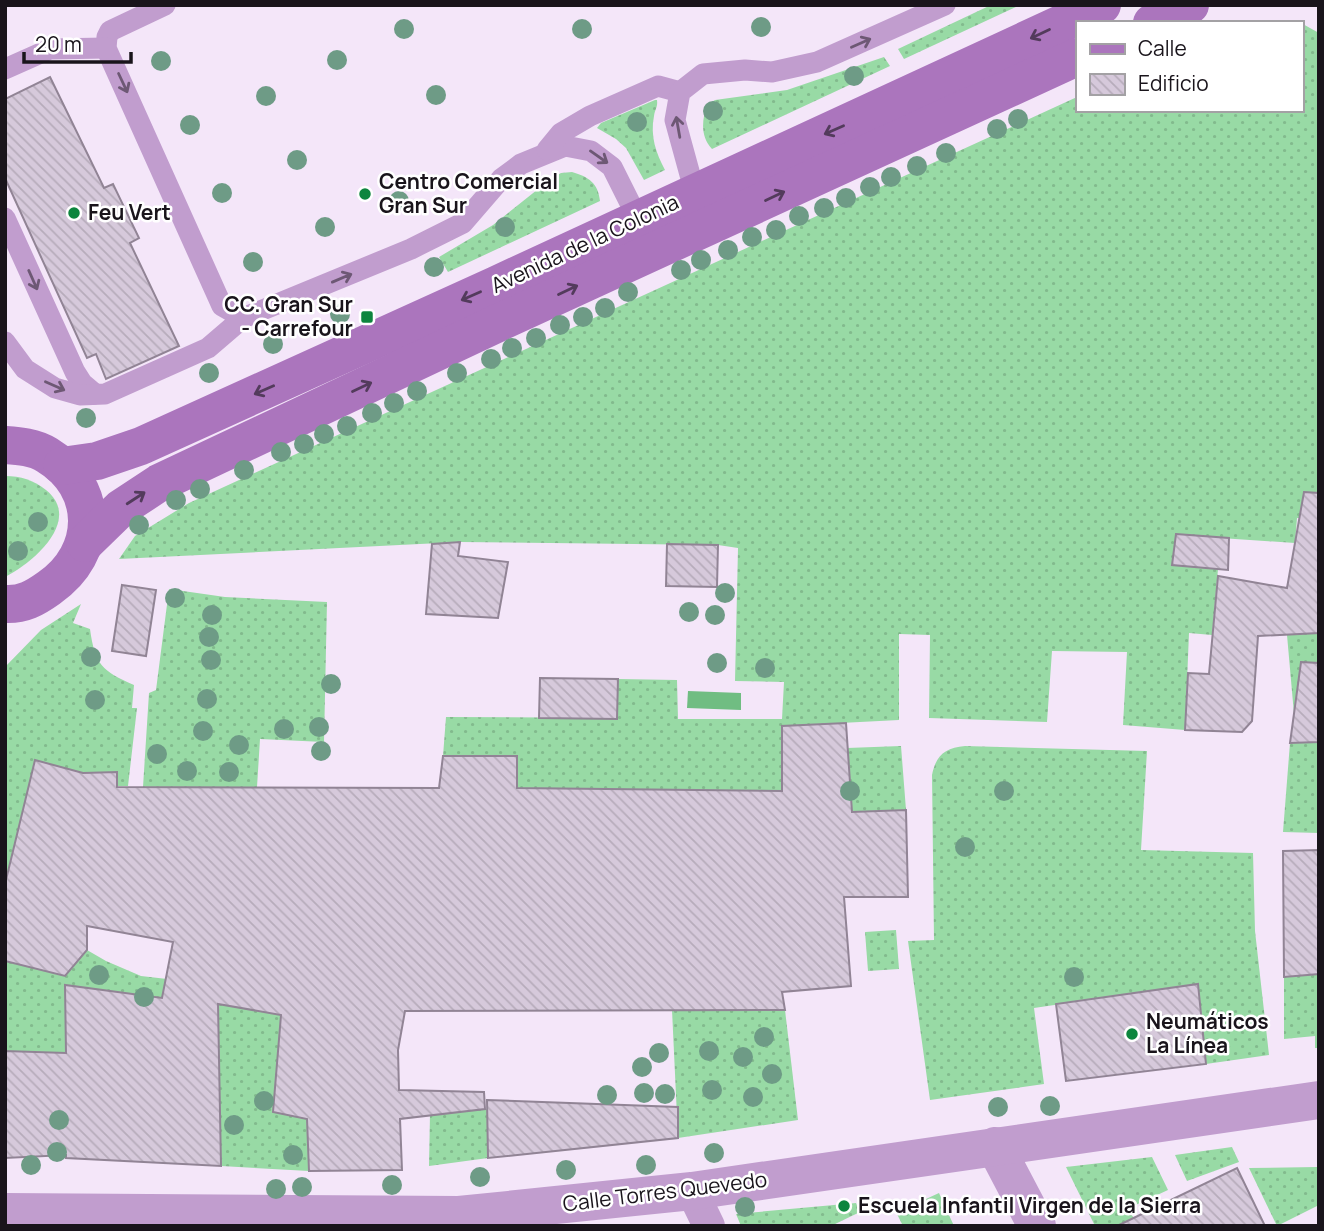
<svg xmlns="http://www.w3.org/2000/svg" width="1324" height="1231" viewBox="0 0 1324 1231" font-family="Manrope,sans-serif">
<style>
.grass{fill:url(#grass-dots)}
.water{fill:#70bd82}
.building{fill:url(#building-back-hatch);stroke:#918495;stroke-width:2}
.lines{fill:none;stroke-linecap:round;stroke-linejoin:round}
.service{stroke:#c19dce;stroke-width:21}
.pedestrian{stroke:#c19dce;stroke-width:32}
.tertiary{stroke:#c19dce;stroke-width:38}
.secondary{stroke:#ab75bd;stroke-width:38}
.tree{fill:#6e9b86}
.oneway{stroke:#533b5c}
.oneway2{stroke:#6d5874}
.poi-dot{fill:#0d853e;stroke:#fff;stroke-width:2.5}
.labels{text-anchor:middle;stroke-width:5;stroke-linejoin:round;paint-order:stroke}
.poi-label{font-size:21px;font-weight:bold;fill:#19141b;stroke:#fff;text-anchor:start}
.street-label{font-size:21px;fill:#19141b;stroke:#fff}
</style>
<defs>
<pattern id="grass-dots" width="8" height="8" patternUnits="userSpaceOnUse" patternTransform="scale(1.75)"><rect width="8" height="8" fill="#98daa5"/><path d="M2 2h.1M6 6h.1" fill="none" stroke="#82ba8d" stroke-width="1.8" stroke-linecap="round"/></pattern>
<pattern id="building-back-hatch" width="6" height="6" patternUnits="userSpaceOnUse" patternTransform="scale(1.75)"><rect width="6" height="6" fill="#d6c9db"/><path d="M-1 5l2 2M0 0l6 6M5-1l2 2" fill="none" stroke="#b7acbb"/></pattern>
</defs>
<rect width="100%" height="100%" fill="#f4e6f9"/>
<g class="grass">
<path d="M991 5H1020L904 59 898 49Z"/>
<path d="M1301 23 1319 33V518H1297L1295 543 1176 535 1174 565 1218 569 1212 635 1189 633 1185 730 1123 725 1127 652 1052 651 1047 722 929 718 930 635 899 634V720L782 726V791L847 748 901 746 906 810 782 815 517 788 516 756H443L446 717 617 718 618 679 677 680 678 719H782L784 682 735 681 738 548 718 545 460 542 119 559 135 536 189 503 1077 97V110H1301Z"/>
<path d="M884 57 890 66 712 149C700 136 702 120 707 105L715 100 787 90Z"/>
<path d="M655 100H657C658 107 655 109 654 116 650 136 656 153 665 170L644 180 626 148 616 139 597 128 601 123Z"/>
<path d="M572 172C589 177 598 183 600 201L448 272 439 257 493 225 552 178 561 173Z"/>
<path d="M5 476C21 476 33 480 46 490 83 520 33 563 5 577Z"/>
<path d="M169 589 225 597 327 602 324 742 260 739 257 787H143L149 693 156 690Z"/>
<path d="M81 604 73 623 90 629C95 665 102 671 134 685L132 708H137L128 786H117V772L83 773 35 760 5 884V667L41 630Z"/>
<path d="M1319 633V711L1294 714 1287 635Z"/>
<path d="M1319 742V833L1283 832 1290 743Z"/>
<path d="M965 746 1147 751 1141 850 1253 853 1255 931 1269 1055 1206 1064 1197 984 1034 1008 1044 1084 930 1100 908 941 934 940 932 775C936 755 945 748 965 746Z"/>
<path d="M896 930 899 969 868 971 865 932Z"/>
<path d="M87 950 106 961 141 976 254 989 251 1010 275 1014 290 1008 280 1027 273 1111 307 1119 309 1171 221 1166 66 985V1158L45 1156 39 1052 5 1051V961L65 976Z"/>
<path d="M1319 974V1048H1315V1036L1284 1039V977Z"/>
<path d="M672 1010H785L798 1120 678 1138Z"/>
<path d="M487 1109 488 1158 429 1166 430 1114Z"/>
<path d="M1232 1147 1239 1162 1187 1181 1175 1155Z"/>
<path d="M1152 1157 1168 1190 1129 1208 1137 1226H1095L1066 1167Z"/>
<path d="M1317 1167 1319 1172V1205L1277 1226 1249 1168Z"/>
<path d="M939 1193 954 1226H903L895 1210 913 1201 915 1204Z"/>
<path d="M856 1203 860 1212 831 1226H741L736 1214Z"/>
</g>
<path class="water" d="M688 691 741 693V710L687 708Z"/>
<g class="building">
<path d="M50 77 104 188 113 184 139 238 130 243 179 346 106 379 96 354 87 358 5 178V99Z"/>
<path d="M1304 492 1319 493V633L1258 636 1252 721 1242 732 1185 730 1188 673 1209 674 1218 576 1287 588Z"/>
<path d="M1176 534 1229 538 1228 570 1172 565Z"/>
<path d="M460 542 458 556 508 562 498 618 426 614 432 544Z"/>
<path d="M667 544 718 545 717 587 666 586Z"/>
<path d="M122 585 156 590 146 656 112 651Z"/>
<path d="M1301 662 1319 663V742L1290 743Z"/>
<path d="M540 678 618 679 617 719 539 718Z"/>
<path d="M846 723 852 812 906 810 908 897H844L851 986 782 992 785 1010 405 1011 398 1050 399 1090 484 1092 485 1109 400 1119 402 1170 309 1171 307 1119 273 1112 281 1015 218 1004 221 1166 66 1158V1155L5 1158V1051L66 1053 65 985 162 998 173 942 87 926V950L65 976 5 961V884L35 760 83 773 117 772V787L439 788 443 756H517V788L782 791V726Z"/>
<path d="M1319 850V974L1284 977 1283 851Z"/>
<path d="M1198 984 1206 1064 1066 1081 1056 1004Z"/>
<path d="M487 1100 678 1107V1138L488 1158Z"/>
<path d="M1237 1168 1265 1226H1117Z"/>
</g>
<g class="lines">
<g class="service">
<path d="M165 5 110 31 107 37 106 48 222 306 243 318 411 249 463 223 501 179 521 164 565 146 591 151 612 167 638 219"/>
<path d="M5 69 50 49 106 48"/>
<path d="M547 150 561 133 590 116 658 86 680 92"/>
<path d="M695 193 675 120 680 92 703 74 745 70 772 72 817 62 945 5"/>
<path d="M5 218 75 372 82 383 95 394"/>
<path d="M5 342 25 369 55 388 80 395 105 394 208 348 243 318"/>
</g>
<path class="pedestrian" d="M692 1191 709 1226"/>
<g class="tertiary">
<path d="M995 1146 1037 1226"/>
<path d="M5 1212 459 1215 692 1191 1319 1100"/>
</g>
<g class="secondary">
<path d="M1152 23 1190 5"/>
<path d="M5 445C19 446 34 447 47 455 100 487 100 553 49 588 35 598 23 605 5 604"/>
<path d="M62 466 97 461 141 446 496 285 1102 5"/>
<path d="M85 543 121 508 159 483 513 316 1077 57"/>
</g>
</g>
<g class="tree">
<circle cx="761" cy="27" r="10"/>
<circle cx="404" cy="29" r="10"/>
<circle cx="582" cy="29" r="10"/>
<circle cx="337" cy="60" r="10"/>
<circle cx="161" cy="61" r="10"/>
<circle cx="854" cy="76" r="10"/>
<circle cx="436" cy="95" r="10"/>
<circle cx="266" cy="96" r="10"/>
<circle cx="713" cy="111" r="10"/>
<circle cx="1018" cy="119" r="10"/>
<circle cx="637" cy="122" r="10"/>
<circle cx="190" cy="125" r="10"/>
<circle cx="997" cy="129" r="10"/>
<circle cx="946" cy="153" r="10"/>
<circle cx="297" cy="160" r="10"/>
<circle cx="917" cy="166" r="10"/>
<circle cx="891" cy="177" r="10"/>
<circle cx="870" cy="187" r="10"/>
<circle cx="222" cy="193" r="10"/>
<circle cx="846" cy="198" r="10"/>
<circle cx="399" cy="201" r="10"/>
<circle cx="824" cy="208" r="10"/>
<circle cx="799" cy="216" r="10"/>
<circle cx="325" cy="227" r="10"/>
<circle cx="505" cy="227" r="10"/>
<circle cx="776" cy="230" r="10"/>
<circle cx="752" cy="237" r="10"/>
<circle cx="728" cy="250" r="10"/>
<circle cx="701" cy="260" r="10"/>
<circle cx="253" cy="262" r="10"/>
<circle cx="434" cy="267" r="10"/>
<circle cx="681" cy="270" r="10"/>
<circle cx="628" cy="292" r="10"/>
<circle cx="605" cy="308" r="10"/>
<circle cx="340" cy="314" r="10"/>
<circle cx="583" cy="317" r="10"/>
<circle cx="560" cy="325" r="10"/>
<circle cx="536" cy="338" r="10"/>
<circle cx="273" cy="344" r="10"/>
<circle cx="512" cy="348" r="10"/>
<circle cx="491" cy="359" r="10"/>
<circle cx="209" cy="373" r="10"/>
<circle cx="457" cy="373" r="10"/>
<circle cx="417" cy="391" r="10"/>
<circle cx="394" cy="403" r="10"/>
<circle cx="372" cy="413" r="10"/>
<circle cx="86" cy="418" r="10"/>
<circle cx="347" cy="426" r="10"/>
<circle cx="324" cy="434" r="10"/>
<circle cx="304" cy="444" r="10"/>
<circle cx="281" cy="452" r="10"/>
<circle cx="244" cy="470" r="10"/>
<circle cx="200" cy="489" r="10"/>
<circle cx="176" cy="500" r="10"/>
<circle cx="38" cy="522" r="10"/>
<circle cx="139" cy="525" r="10"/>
<circle cx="18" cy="551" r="10"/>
<circle cx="725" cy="593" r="10"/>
<circle cx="175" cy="598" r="10"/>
<circle cx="689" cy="612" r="10"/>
<circle cx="212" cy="615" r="10"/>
<circle cx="715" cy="615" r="10"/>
<circle cx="209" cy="637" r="10"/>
<circle cx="91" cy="657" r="10"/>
<circle cx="211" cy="660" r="10"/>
<circle cx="717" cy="663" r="10"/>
<circle cx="765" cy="668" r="10"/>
<circle cx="331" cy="684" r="10"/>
<circle cx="207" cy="699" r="10"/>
<circle cx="95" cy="700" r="10"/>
<circle cx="319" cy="727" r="10"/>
<circle cx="284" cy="729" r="10"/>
<circle cx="203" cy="731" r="10"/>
<circle cx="239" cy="745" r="10"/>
<circle cx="321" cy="751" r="10"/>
<circle cx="157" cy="754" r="10"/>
<circle cx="187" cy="771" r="10"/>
<circle cx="229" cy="772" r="10"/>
<circle cx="850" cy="791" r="10"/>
<circle cx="1004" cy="791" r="10"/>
<circle cx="965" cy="847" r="10"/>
<circle cx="99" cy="975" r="10"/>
<circle cx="1074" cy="977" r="10"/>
<circle cx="144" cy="997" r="10"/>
<circle cx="764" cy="1037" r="10"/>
<circle cx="709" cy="1051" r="10"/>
<circle cx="659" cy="1053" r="10"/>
<circle cx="743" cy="1057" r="10"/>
<circle cx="642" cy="1067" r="10"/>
<circle cx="772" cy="1074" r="10"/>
<circle cx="712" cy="1090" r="10"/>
<circle cx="644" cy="1093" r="10"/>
<circle cx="665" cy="1094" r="10"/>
<circle cx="607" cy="1095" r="10"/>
<circle cx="753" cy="1097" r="10"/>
<circle cx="264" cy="1101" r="10"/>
<circle cx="1050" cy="1106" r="10"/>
<circle cx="998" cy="1107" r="10"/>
<circle cx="59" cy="1120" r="10"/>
<circle cx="234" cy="1125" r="10"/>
<circle cx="57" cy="1152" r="10"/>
<circle cx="714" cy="1153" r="10"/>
<circle cx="293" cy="1155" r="10"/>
<circle cx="31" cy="1165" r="10"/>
<circle cx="646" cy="1165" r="10"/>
<circle cx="566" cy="1170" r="10"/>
<circle cx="480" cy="1177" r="10"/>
<circle cx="392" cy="1185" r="10"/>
<circle cx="302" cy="1187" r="10"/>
<circle cx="276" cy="1189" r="10"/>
<circle cx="745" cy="1207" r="10"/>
</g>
<defs><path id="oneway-shaft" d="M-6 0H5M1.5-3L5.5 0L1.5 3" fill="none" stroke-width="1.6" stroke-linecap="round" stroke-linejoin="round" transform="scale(1.75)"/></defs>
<g class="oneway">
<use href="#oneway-shaft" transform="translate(1040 34) rotate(155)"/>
<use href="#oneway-shaft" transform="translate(834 130) rotate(156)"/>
<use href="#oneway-shaft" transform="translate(775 196) rotate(-25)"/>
<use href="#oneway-shaft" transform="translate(568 290) rotate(-25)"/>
<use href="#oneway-shaft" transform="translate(471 296) rotate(156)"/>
<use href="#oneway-shaft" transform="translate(362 387) rotate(-25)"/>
<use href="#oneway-shaft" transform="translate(264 390) rotate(156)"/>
<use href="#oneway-shaft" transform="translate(136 498) rotate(-33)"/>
</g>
<g class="oneway2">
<use href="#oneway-shaft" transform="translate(861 43) rotate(-24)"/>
<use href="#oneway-shaft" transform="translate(123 83) rotate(65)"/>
<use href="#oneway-shaft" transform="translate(678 127) rotate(-100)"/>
<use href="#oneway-shaft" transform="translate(599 157) rotate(35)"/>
<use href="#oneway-shaft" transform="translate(342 278) rotate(-23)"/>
<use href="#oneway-shaft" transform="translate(33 280) rotate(66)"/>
<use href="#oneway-shaft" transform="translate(55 386) rotate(24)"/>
</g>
<g class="poi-dot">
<circle cx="365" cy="194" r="7"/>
<circle cx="74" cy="213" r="7"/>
<rect x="360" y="310" width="14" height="14" rx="3.5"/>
<circle cx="1132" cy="1034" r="7"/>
<circle cx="844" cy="1206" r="7"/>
</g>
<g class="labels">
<g class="poi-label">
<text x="379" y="189">Centro Comercial<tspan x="379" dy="24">Gran Sur</tspan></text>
<text x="88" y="220">Feu Vert</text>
<text x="353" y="312" text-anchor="end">CC. Gran Sur<tspan x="353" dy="24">- Carrefour</tspan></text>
<text x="1146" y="1029">Neumáticos<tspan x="1146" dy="24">La Línea</tspan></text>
<text x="858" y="1213">Escuela Infantil Virgen de la Sierra</text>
</g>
<g class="street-label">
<text transform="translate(585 244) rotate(-25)" y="7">Avenida de la Colonia</text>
<text transform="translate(665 1192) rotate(-7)" y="7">Calle Torres Quevedo</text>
</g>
</g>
<rect width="1324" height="1231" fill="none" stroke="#19141b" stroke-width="14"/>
<rect x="1076" y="21" width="228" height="91" fill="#ffffff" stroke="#a3a1a4" stroke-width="2"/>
<rect x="1090" y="44" width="35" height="10" fill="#ab75bd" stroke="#a3a1a4" stroke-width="2"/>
<text x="1138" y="56" font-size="21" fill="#19141b">Calle</text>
<rect x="1090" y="74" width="35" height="21" fill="url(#building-back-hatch)" stroke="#a3a1a4" stroke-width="2"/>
<text x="1138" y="91" font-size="21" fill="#19141b">Edificio</text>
<path d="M24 52v10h107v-10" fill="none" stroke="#19141b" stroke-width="3.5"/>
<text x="35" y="52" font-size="21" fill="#19141b" stroke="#ffffff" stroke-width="5" paint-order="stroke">20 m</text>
</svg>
